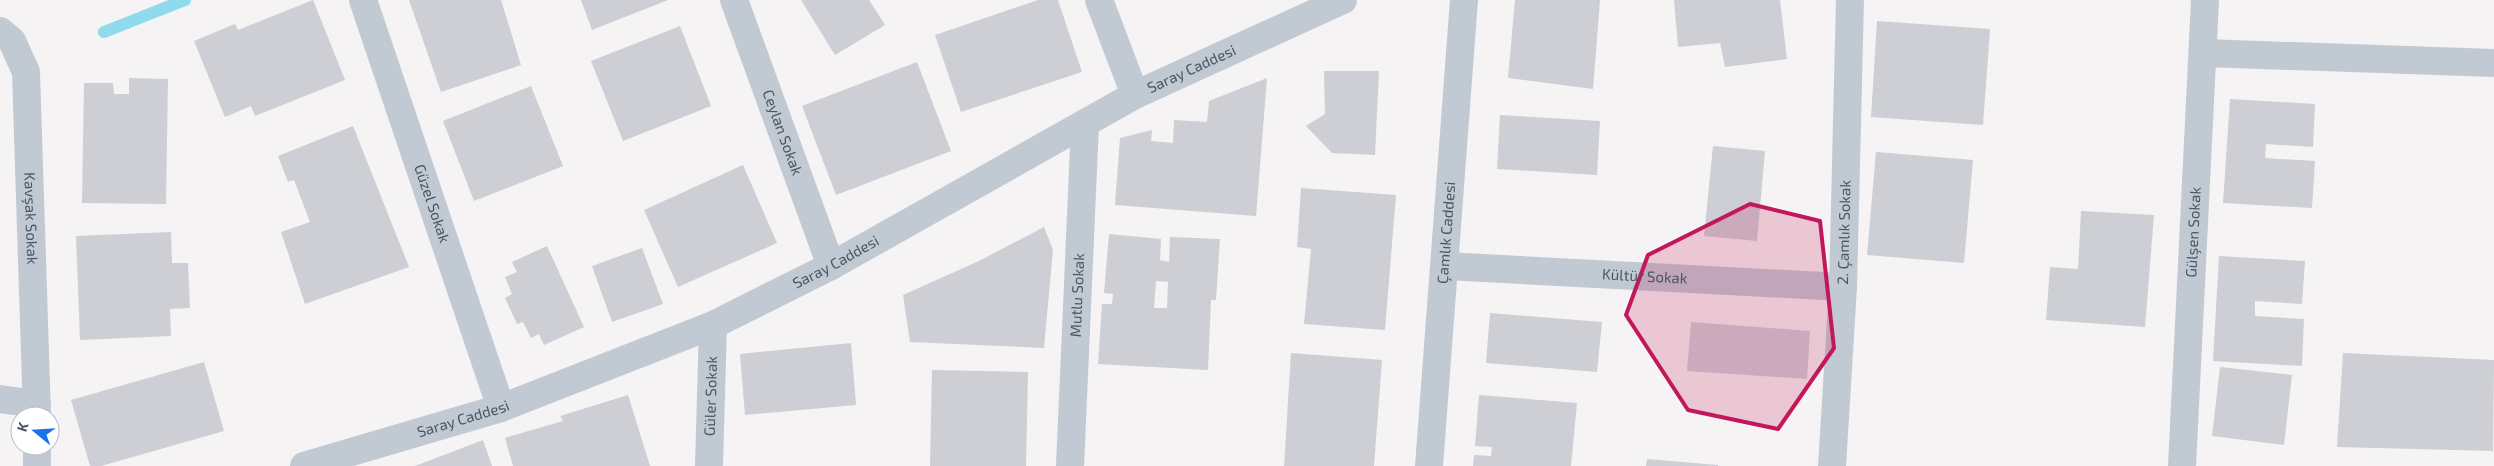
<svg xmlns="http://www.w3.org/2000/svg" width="2494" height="466" viewBox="0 0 2494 466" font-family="'Exo 2',sans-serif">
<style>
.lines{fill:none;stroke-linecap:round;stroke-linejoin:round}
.stream{stroke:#90daee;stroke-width:12}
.building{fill:#cdcfd5;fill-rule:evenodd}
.minor{stroke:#c1cad2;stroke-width:28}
.marked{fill:#c2185b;fill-opacity:0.2;stroke:#c2185b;stroke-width:4;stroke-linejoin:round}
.labels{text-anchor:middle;stroke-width:4.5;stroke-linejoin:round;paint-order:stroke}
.street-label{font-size:15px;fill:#4a5661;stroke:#fff}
</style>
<rect width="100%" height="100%" fill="#f5f3f3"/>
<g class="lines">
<path class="stream" d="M104 32 185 0"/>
</g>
<g class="building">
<path d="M313 0 345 80 255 116 251 106 225 117 194 41 235 24 238 30Z"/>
<path d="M409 0H501L521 65 441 92Z"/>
<path d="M581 0H668L592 30Z"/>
<path d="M801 0H869L885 25 835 55Z"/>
<path d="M1038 0H1058L1082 72 961 112 935 35Z"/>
<path d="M1515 0H1600L1593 89 1508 78Z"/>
<path d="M1674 0H1780L1787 59 1725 67 1720 43 1678 47Z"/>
<path d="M1877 21 1990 29 1983 125 1871 117Z"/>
<path d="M680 26 711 106 623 141 591 61Z"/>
<path d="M917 62 951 151 836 195 802 106Z"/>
<path d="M1324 71H1379L1375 155 1332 153 1306 126 1325 114Z"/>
<path d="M129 78 168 79 166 204 82 203 84 83H113L114 94H129Z"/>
<path d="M1267 78 1256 216 1115 205 1120 138 1152 130 1151 141 1173 143 1174 120 1207 122 1209 101Z"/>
<path d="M531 86 563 166 474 201 443 121Z"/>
<path d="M2230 99 2315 104 2313 147 2266 144 2265 158 2315 161 2312 208 2223 203Z"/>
<path d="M1500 115 1600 121 1597 175 1497 169Z"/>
<path d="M353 126 409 267 305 304 281 232 310 222 294 180 288 182 278 156Z"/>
<path d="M1713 146 1765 151 1757 241 1704 236Z"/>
<path d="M1876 152 1973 160 1964 263 1867 255Z"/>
<path d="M743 165 777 243 678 287 644 210Z"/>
<path d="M1301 188 1396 195 1385 330 1304 324 1311 249 1297 247Z"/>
<path d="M2081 211 2154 215 2145 327 2046 320 2050 267 2078 269Z"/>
<path d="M1044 227 1053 250 1044 348 910 342 903 295 979 261Z"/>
<path d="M171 232 172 263H188L190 308 170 309 171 336 80 340 76 236Z"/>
<path d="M1109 234 1161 239 1160 260 1169 262 1170 237 1220 239 1216 300H1211L1208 370 1098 364 1102 304H1112L1113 294 1104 293ZM1156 281 1168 282 1167 308H1154Z"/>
<path d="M547 246 584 327 544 345 539 334 531 338 523 322 517 324 505 298 512 294 505 277 517 272 512 262Z"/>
<path d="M642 248 663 304 612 322 592 266Z"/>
<path d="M2219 256 2305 261 2302 304 2255 301V316L2304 319 2302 366 2213 361Z"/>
<path d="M1490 313 1602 322 1597 372 1486 363Z"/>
<path d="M1691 322 1810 331 1807 379 1687 371Z"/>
<path d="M851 343 856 405 745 415 740 354Z"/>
<path d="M1291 353 1382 360 1374 466H1284Z"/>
<path d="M2343 353 2494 360 2493 451 2337 447Z"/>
<path d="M204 362 224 431 101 466H90L71 400Z"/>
<path d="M2220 367 2292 375 2284 445 2212 436Z"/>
<path d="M932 370 1028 372 1026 466H930Z"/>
<path d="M628 395 650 466H513L505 438 563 421 560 416Z"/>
<path d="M1479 395 1577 403 1571 466H1473L1474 455 1491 456 1492 447 1475 446Z"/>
<path d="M483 440 492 466H415Z"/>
<path d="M1647 459 1718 465V466H1646Z"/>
</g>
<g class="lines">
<g class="minor">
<path id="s1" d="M363 0 501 408"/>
<path id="s2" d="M734 0 831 266"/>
<path d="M1099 0 1135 95"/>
<path id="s3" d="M0 31 12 41 26 72 37 416"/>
<path d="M2204 53 2494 63"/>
<path id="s4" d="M1445 266 1843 287"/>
<path d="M0 399 37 404"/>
<path d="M37 466V446"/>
<path id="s5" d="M304 466 501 408 713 325 831 266 1135 95 1343 0"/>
<path id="s6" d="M709 466 713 325"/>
<path id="s7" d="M1070 466 1085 124"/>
<path id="s8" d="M1429 466 1464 0"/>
<path id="s9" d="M1832 466 1843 287 1850 0"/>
<path id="s10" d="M2182 466 2205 0"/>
</g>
</g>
<path class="marked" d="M1750 204 1820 221 1834 348 1778 429 1688 410 1626 315 1648 255Z"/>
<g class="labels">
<g class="street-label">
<text dy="5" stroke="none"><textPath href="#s5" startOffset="976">Saray Caddesi</textPath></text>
<text dy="5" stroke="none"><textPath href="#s2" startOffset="141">Ceylan Sokak</textPath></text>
<text dy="5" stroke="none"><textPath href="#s1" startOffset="215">Güzel Sokak</textPath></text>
<text dy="5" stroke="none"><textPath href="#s3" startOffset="196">Kavşak Sokak</textPath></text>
<text dy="5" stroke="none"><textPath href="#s8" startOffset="234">Çamlık Caddesi</textPath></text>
<text dy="5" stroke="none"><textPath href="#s9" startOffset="234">2. Çamlık Sokak</textPath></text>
<text dy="5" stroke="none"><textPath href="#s10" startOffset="234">Gülşen Sokak</textPath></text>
<text dy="5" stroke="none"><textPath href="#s5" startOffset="571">Saray Caddesi</textPath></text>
<text dy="5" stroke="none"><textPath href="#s4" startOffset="200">Kültür Sokak</textPath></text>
<text dy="5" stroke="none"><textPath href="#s7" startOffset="171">Mutlu Sokak</textPath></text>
<text dy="5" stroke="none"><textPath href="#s6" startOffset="70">Güler Sokak</textPath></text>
<text dy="5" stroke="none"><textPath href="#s5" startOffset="166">Saray Caddesi</textPath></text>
</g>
</g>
<g transform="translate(35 431) rotate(288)"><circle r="24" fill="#ffffff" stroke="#b7bbc0"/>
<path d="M0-4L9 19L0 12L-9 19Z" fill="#1a73e8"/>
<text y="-8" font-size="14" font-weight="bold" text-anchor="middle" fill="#4a5661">K</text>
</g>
</svg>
